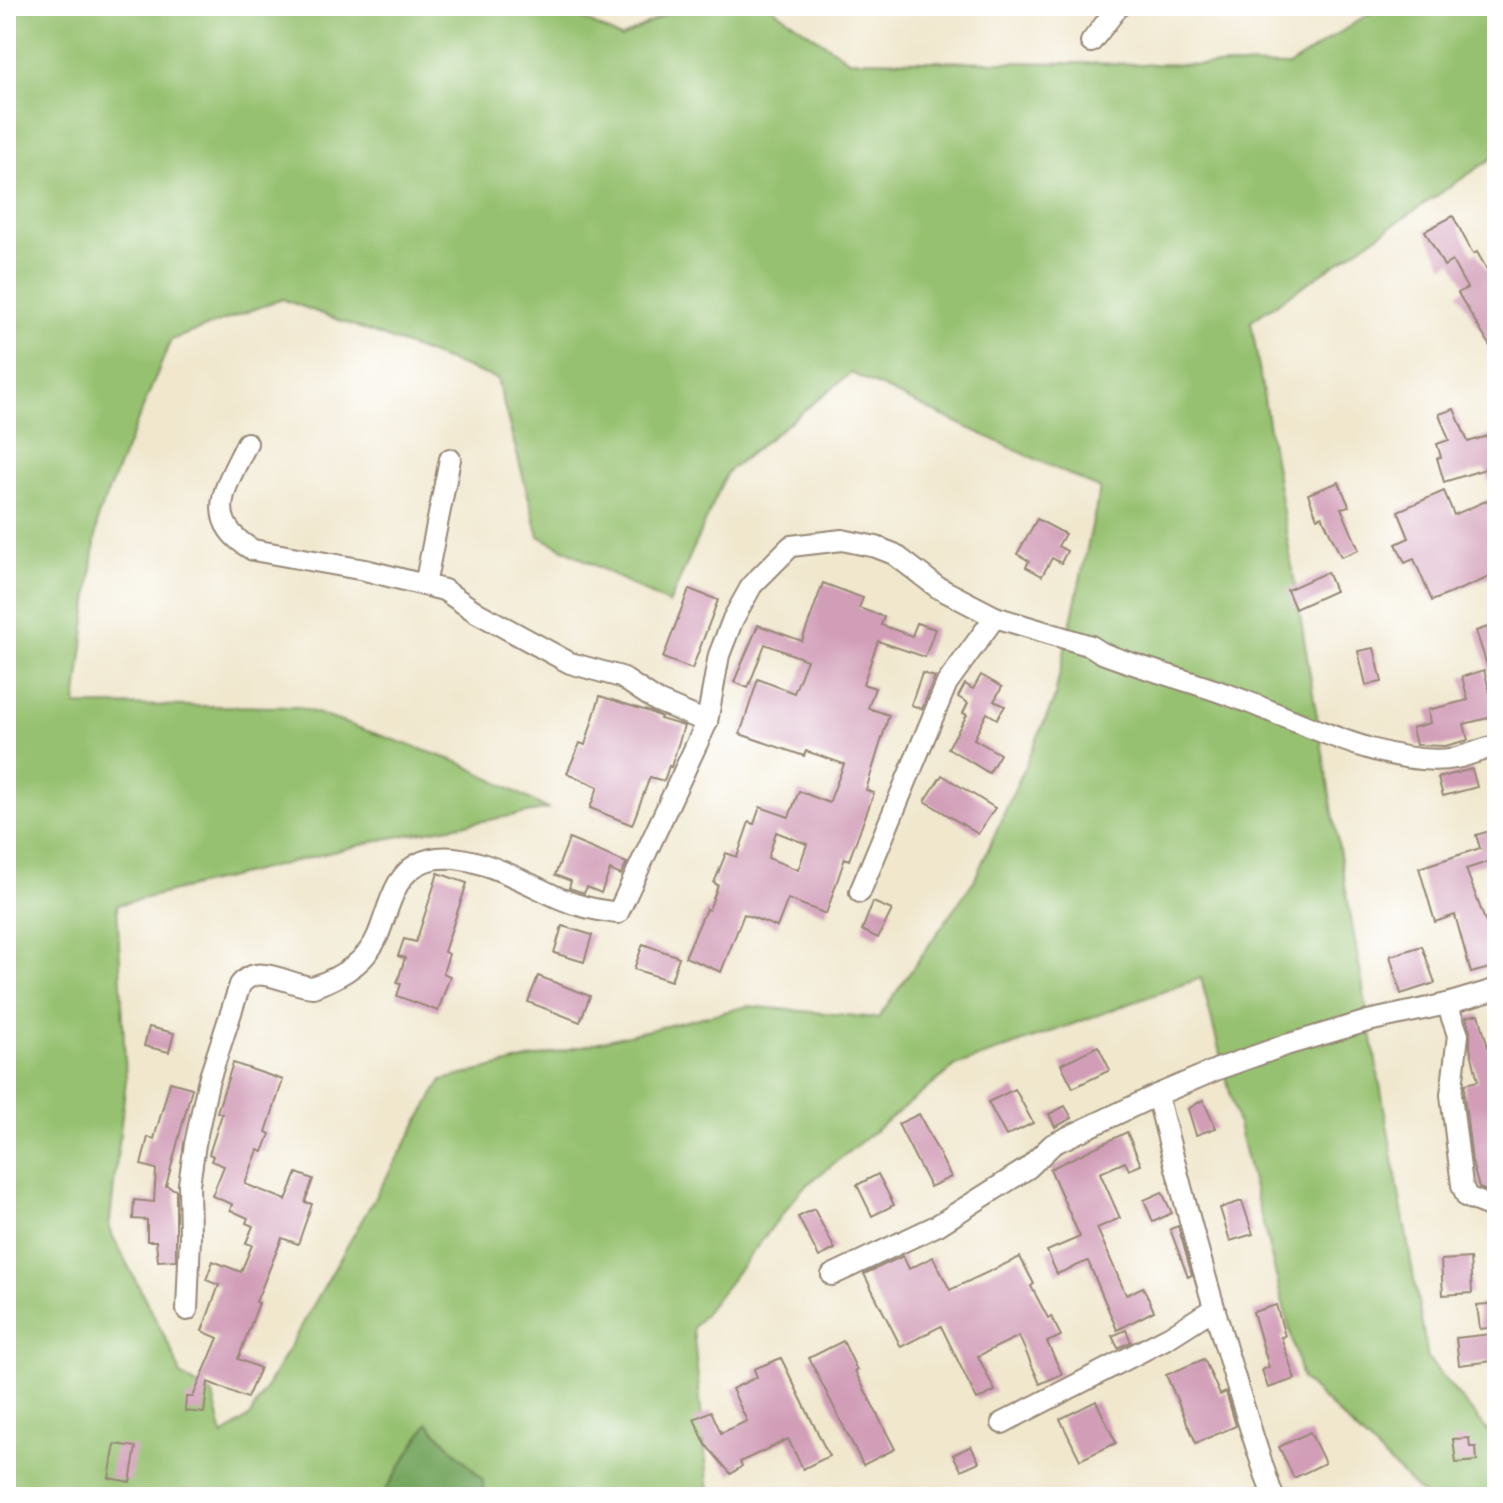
<svg xmlns="http://www.w3.org/2000/svg" width="1503" height="1503" viewBox="0 0 1503 1503" font-family="'Comic Neue',sans-serif">
<style>
.green{fill:#96c16f;stroke:#687646;stroke-width:2;fill-rule:evenodd}
.forest{fill:#78a762;stroke:#5a6840;stroke-width:2}
.building{fill:#d19db7;fill-rule:evenodd}
.lines{fill:none;stroke-linecap:round;stroke-linejoin:round}
.minor-casing{stroke:#968876;stroke-width:24}
.minor{stroke:#fff;stroke-width:20}
</style>
<rect width="100%" height="100%" fill="#fff"/>
<filter id="ink" filterUnits="userSpaceOnUse"><feTurbulence type="fractalNoise" baseFrequency=".0125" numOctaves="2"/><feDisplacementMap in="SourceGraphic" scale="16" xChannelSelector="R" yChannelSelector="G"/><feConvolveMatrix kernelMatrix="1 2 1 2 8 2 1 2 1" color-interpolation-filters="sRGB"/></filter>
<filter id="wash" filterUnits="userSpaceOnUse"><feTurbulence type="fractalNoise" baseFrequency=".006" numOctaves="4" result="noise"/><feDisplacementMap in="SourceGraphic" scale="32" xChannelSelector="R" yChannelSelector="G"/><feGaussianBlur stdDeviation="1.8" result="paint"/><feColorMatrix in="noise" values="0 0 0 0 0 0 0 0 0 0 0 0 0 0 0 0 0 1.4 0 .05"/><feComposite in="paint" operator="in"/></filter>
<g filter="url(#wash)">
<rect width="100%" height="100%" fill="#f0e7cd"/>
<path class="green" d="M6 6H557L621 38 681 6H769L849 60 1288 66 1381 6H1497V155L1251 321 1342 867 1428 1359 1497 1442V1497H1425L1302 1379 1201 978 956 1066 803 1188 693 1328 709 1492 716 1497H483V1480L428 1424 381 1497H12L6 1460ZM282 299 497 379 539 536 669 604 727 472 851 373 1100 489 1054 700 975 879 878 1018 748 1006 442 1080 250 1416 223 1436 213 1395 181 1375 171 1349 109 1229 126 1080 117 905 385 839 548 809 461 763 298 707 76 705 98 516 171 340Z"/>
<path class="forest" d="M428 1423 483 1480V1497H381Z"/>
<g id="blocks">
<g class="building">
<path d="M1453 216 1473 254 1477 252 1497 287V358L1458 293 1467 288 1452 261 1444 266 1425 231Z"/>
<path d="M1454 409 1468 442 1497 433V496H1494L1485 469 1444 482 1437 458 1441 457 1437 444 1449 440 1439 414Z"/>
<path d="M1339 482 1349 506 1341 508 1359 550 1341 557 1322 516 1317 518 1308 494Z"/>
<path d="M1444 491 1454 515 1497 496V574L1432 601 1414 559 1405 563 1396 544 1409 538 1398 511Z"/>
<path d="M1037 519 1065 534 1058 546 1067 551 1061 563 1052 558 1042 576 1026 567 1029 561 1017 554Z"/>
<path d="M1327 572 1335 591 1295 609 1287 590Z"/>
<path d="M823 583 863 598 859 608 884 617 881 625 912 636 917 623 935 629 925 657 878 641 863 684 875 688 868 708 889 715 866 790 874 793 849 860 845 858 826 914 788 899 777 927 744 914 721 972 685 957 706 909 709 910 718 885 714 883 726 853 737 857 749 822 754 824 760 807 789 817 799 791 829 803 844 764 806 751 804 756 740 734 758 679 794 693 807 660 765 644 748 688 734 682 758 625 802 641ZM776 832 807 844 798 870 768 858Z"/>
<path d="M689 589 718 600 692 669 663 658Z"/>
<path d="M1497 624V687H1494L1476 631Z"/>
<path d="M1374 648 1382 682 1366 685 1358 651Z"/>
<path d="M1484 670 1496 716 1464 724 1468 740 1445 746 1416 745 1412 728 1430 723 1428 710 1468 700 1462 677Z"/>
<path d="M922 673 935 677 922 709 911 705Z"/>
<path d="M981 675 1002 687 994 701 1005 706 997 719 987 713 974 739 1000 754 989 773 948 748 967 715 963 713 968 703 958 697 965 684 973 689Z"/>
<path d="M600 696 650 712 661 717 660 719 684 726 671 767 669 766 664 781 650 777 632 825 590 808 598 787 567 773 580 743 585 745Z"/>
<path d="M1472 769 1477 787 1443 796 1438 778Z"/>
<path d="M942 775 995 808 978 834 925 801Z"/>
<path d="M1497 829V859L1466 869 1487 926 1497 923V966L1471 973 1455 915 1435 922 1419 868 1480 848 1476 835Z"/>
<path d="M569 839 627 863 621 875 610 870 601 893 587 887 584 893 569 888 571 881 555 875Z"/>
<path d="M438 873 467 883 444 952 449 954 443 973 450 976 438 1011 397 996 401 984 397 983 405 958 398 956 404 939 416 942Z"/>
<path d="M873 902 892 910 878 938 862 930Z"/>
<path d="M562 926 592 935 584 962 554 953Z"/>
<path d="M643 944 679 957 671 981 634 969Z"/>
<path d="M1422 946 1435 983 1401 994 1390 956Z"/>
<path d="M538 976 590 996 580 1022 528 1002Z"/>
<path d="M1479 1014 1497 1081V1134L1490 1136 1497 1164V1195L1479 1188 1472 1162 1464 1095 1465 1084 1478 1081 1470 1048V1031L1466 1017Z"/>
<path d="M149 1027 174 1033 169 1052 144 1046Z"/>
<path d="M1098 1046 1110 1070 1073 1088 1061 1064Z"/>
<path d="M233 1063 283 1080 266 1132 270 1134 263 1152 258 1150 245 1184 286 1200 297 1173 313 1179 305 1202 312 1204 298 1244 282 1238 256 1302 259 1303 238 1359 260 1368 247 1398 208 1382 204 1413 185 1411 186 1397H193L218 1338 202 1331 219 1285 206 1280 213 1261 241 1272 252 1245 246 1243 253 1226 246 1223 248 1218 230 1210 232 1204 212 1196 224 1166 211 1161 213 1156 209 1154 222 1114 217 1112Z"/>
<path d="M170 1082 192 1088 166 1186 176 1190V1260L158 1261 156 1241H147V1220L133 1219 134 1200 154 1202 156 1169 141 1165 148 1137 154 1139Z"/>
<path d="M1015 1089 1033 1123 1006 1136 988 1102Z"/>
<path d="M1203 1100 1216 1128 1196 1135 1188 1109Z"/>
<path d="M1065 1106 1072 1118 1055 1127 1049 1114Z"/>
<path d="M919 1114 951 1177 930 1187 898 1124Z"/>
<path d="M1127 1132 1141 1165 1129 1170 1125 1162 1100 1173 1120 1218 1097 1228 1126 1295 1143 1287 1154 1311 1117 1330 1088 1261 1057 1274 1047 1251 1080 1237 1050 1169Z"/>
<path d="M878 1174 894 1205 872 1216 857 1185Z"/>
<path d="M1162 1192 1172 1213 1153 1222 1144 1200Z"/>
<path d="M1242 1201 1253 1234 1230 1241 1220 1208Z"/>
<path d="M814 1209 835 1249 819 1257 798 1217Z"/>
<path d="M1178 1226 1192 1275 1188 1277 1170 1229Z"/>
<path d="M903 1256 909 1269 933 1257 950 1290 1020 1257 1034 1284 1031 1286 1048 1318 1051 1316 1061 1336 1047 1342 1062 1374 1040 1384 1019 1336 978 1356 995 1391 977 1400 941 1326 901 1347 864 1274Z"/>
<path d="M1470 1258 1472 1293 1443 1295 1441 1260Z"/>
<path d="M1497 1303V1327L1480 1329 1477 1305Z"/>
<path d="M1276 1305 1285 1336 1281 1337 1295 1379 1268 1388 1262 1370 1269 1367 1253 1312Z"/>
<path d="M1126 1330 1131 1342 1118 1348 1112 1336Z"/>
<path d="M1491 1334 1493 1361 1459 1365 1456 1338Z"/>
<path d="M843 1341 857 1370 855 1371 895 1449 863 1465 809 1358Z"/>
<path d="M781 1358 829 1456 803 1469 788 1439 740 1462 742 1466 731 1474 706 1445 694 1419 711 1411 721 1433 747 1421 732 1389 757 1377 754 1369Z"/>
<path d="M1204 1359 1220 1395 1226 1392 1236 1426 1196 1443 1166 1375Z"/>
<path d="M1096 1401 1116 1443 1080 1460 1060 1419Z"/>
<path d="M1310 1432 1325 1463 1294 1478 1279 1447Z"/>
<path d="M1469 1438 1470 1447H1476L1477 1461 1456 1463 1453 1439Z"/>
<path d="M115 1444 136 1447 130 1482 109 1478Z"/>
<path d="M971 1446 979 1462 961 1470 953 1455Z"/>
</g>
</g>
</g>
<g filter="url(#ink)">
<use href="#blocks" fill-opacity="0" stroke="#968876" stroke-width="2"/>
<g class="lines">
<defs>
<g id="minor">
<path d="M1091 42 1119 6"/>
<path d="M247 443C227 485 200 520 253 550L365 570 444 590 476 612 570 663 621 677 657 701 707 722"/>
<path d="M425 585 450 459"/>
<path d="M860 892 947 683 995 617"/>
<path d="M1447 1004 1458 1035 1451 1095 1462 1185 1467 1197 1497 1209"/>
<path d="M1157 1095C1192 1231 1228 1365 1273 1497"/>
<path d="M832 1275 938 1225 1028 1168 1053 1144 1157 1095 1218 1069 1286 1045 1368 1021 1447 1004 1497 989"/>
<path d="M187 1310 190 1237 189 1184 195 1144 208 1083 240 985C259 961 288 986 313 987 339 978 367 962 378 935 385 918 389 900 398 884 433 826 516 879 559 898 579 907 597 910 618 913L707 722 719 655 733 619 752 585 791 546 842 540 876 547 894 554 937 587 995 617 1091 646 1102 653C1144 669 1187 680 1229 695 1292 717 1389 770 1456 758 1470 755 1484 749 1497 745"/>
<path d="M1002 1423 1169 1337 1213 1309"/>
</g>
</defs>
<use href="#minor" class="minor-casing"/>
<use href="#minor" class="minor"/>
</g>
</g>
<rect width="1503" height="1503" fill="none" stroke="#fff" stroke-width="32"/>
</svg>
